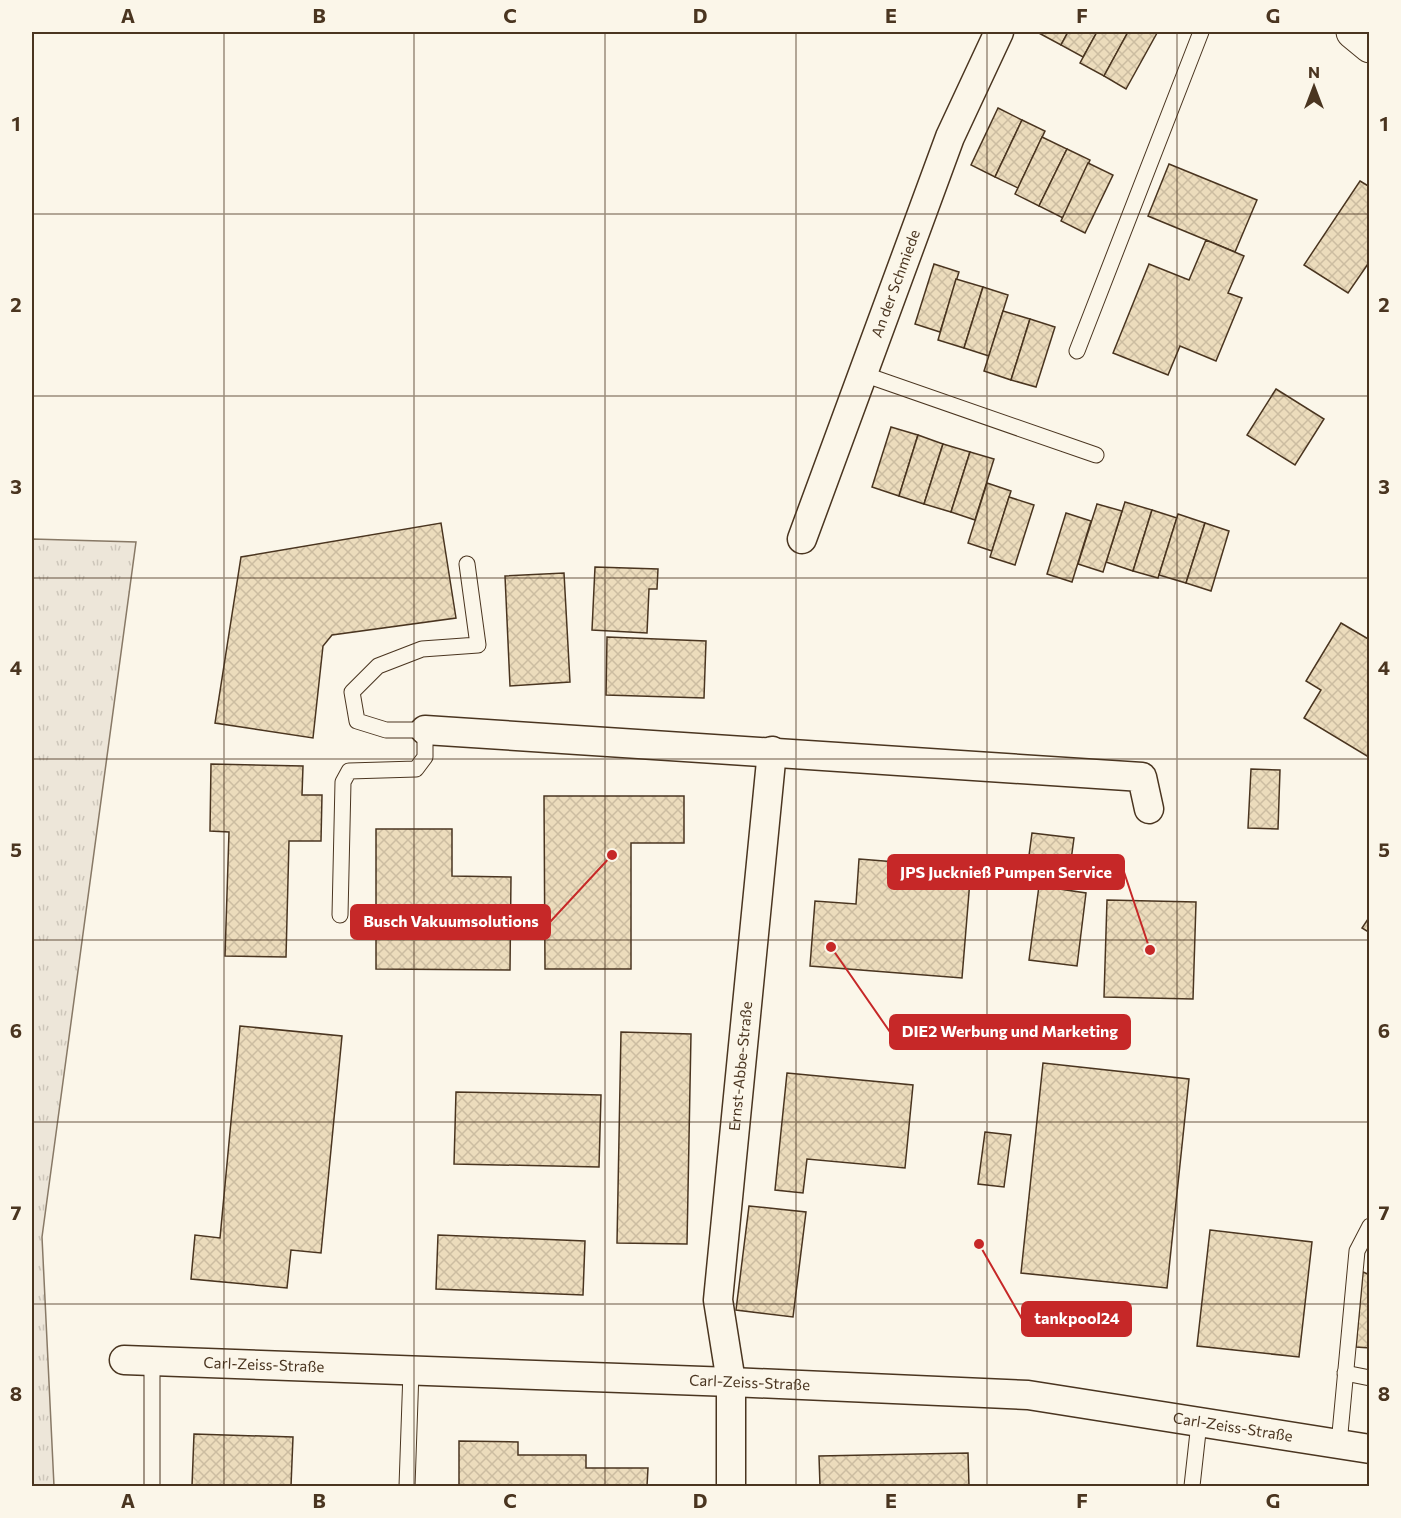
<svg xmlns="http://www.w3.org/2000/svg" width="1401" height="1518" viewBox="0 0 1401 1518" font-family="Commissioner,sans-serif">
<style>
.grass{fill:url(#grass-tufts);stroke:#887966;stroke-width:1.5}
.building{fill:url(#building-cross-hatch);stroke:#4a3520;stroke-width:1.5}
.lines{fill:none;stroke-linecap:round;stroke-linejoin:round}
.service-casing{stroke:#4a3520;stroke-width:17}
.minor-casing{stroke:#4a3520;stroke-width:31}
.secondary-casing{stroke:#4a3520;stroke-width:35}
.service{stroke:#fbf6e9;stroke-width:15}
.minor{stroke:#fbf6e9;stroke-width:28}
.secondary{stroke:#fbf6e9;stroke-width:33}
.grid{fill:none;stroke:#4a3520;stroke-width:1.5;stroke-opacity:0.55}
.labels{text-anchor:middle;stroke-width:4.5;stroke-linejoin:round;paint-order:stroke}
.street-label{font-size:15px;fill:#4a3520;stroke:#fbf6e9}
.leader{fill:none;stroke:#c62828;stroke-width:2}
.callout-dot{fill:#c62828;stroke:#fbf6e9;stroke-width:2}
.callout{fill:#c62828;stroke:#c62828;stroke-width:2}
.callout-label{font-size:16px;text-anchor:middle;font-weight:bold;fill:#fff}
.neatline{fill:none;stroke:#4a3520;stroke-width:2}
.grid-label{font-size:20px;text-anchor:middle;font-weight:bold;fill:#4a3520}
</style>
<defs>
<pattern id="grass-tufts" width="24" height="20" patternUnits="userSpaceOnUse" patternTransform="scale(1.5)"><rect width="24" height="20" fill="#ede6d9"/><path d="M3 7l-1-3M5 7V3M7 7l1-3M15 17l-1-3M17 17v-4M19 17l1-3" fill="none" stroke="#cdc6ba"/></pattern>
<pattern id="building-cross-hatch" width="8" height="8" patternUnits="userSpaceOnUse" patternTransform="scale(1.5)"><rect width="8" height="8" fill="#ecdcbc"/><path d="M0 0l8 8M0 8l8-8" fill="none" stroke="#ccbda1"/></pattern>
</defs>
<rect width="100%" height="100%" fill="#fbf6e9"/>
<path class="grass" d="M32 539 136 542 42 1237 54 1486H32Z"/>
<g class="building">
<path d="M1037 32H1068L1061 45Z"/>
<path d="M1068 32H1097L1083 57 1061 45Z"/>
<path d="M1097 32H1128L1104 76 1080 63Z"/>
<path d="M1128 32H1153L1157 33 1126 89 1104 76Z"/>
<path d="M998 108 1022 120 995 177 971 165Z"/>
<path d="M1022 120 1045 131 1018 188 995 177Z"/>
<path d="M1042 137 1067 149 1039 206 1015 194Z"/>
<path d="M1067 149 1090 160 1063 218 1039 206Z"/>
<path d="M1088 163 1113 175 1085 233 1061 221Z"/>
<path d="M1169 164 1257 200 1235 252 1148 216Z"/>
<path d="M1360 181 1370 187V261L1348 293 1304 265Z"/>
<path d="M1206 240 1244 256 1228 293 1242 298 1216 361 1180 346 1168 375 1113 353 1149 264 1189 280Z"/>
<path d="M934 264 959 272 940 332 915 324Z"/>
<path d="M956 279 983 287 964 348 938 340Z"/>
<path d="M983 287 1008 295 989 356 964 348Z"/>
<path d="M1003 311 1030 319 1011 380 984 371Z"/>
<path d="M1030 319 1055 327 1036 387 1011 380Z"/>
<path d="M1276 389 1324 419 1295 465 1247 435Z"/>
<path d="M891 427 918 435 899 496 872 487Z"/>
<path d="M918 435 943 444 924 504 899 496Z"/>
<path d="M943 444 970 452 951 512 924 504Z"/>
<path d="M970 452 994 459 975 520 951 512Z"/>
<path d="M987 483 1011 491 992 551 968 543Z"/>
<path d="M1009 497 1034 505 1015 565 990 557Z"/>
<path d="M1125 502 1152 510 1133 571 1106 562Z"/>
<path d="M1097 504 1122 511 1103 572 1078 564Z"/>
<path d="M1152 510 1177 518 1158 578 1133 571Z"/>
<path d="M1066 513 1091 521 1072 582 1047 574Z"/>
<path d="M1178 514 1205 523 1186 583 1159 575Z"/>
<path d="M441 523 456 618 332 635 323 646 313 738 215 723 241 557Z"/>
<path d="M1205 523 1229 531 1211 591 1186 583Z"/>
<path d="M595 567 658 569 657 589H649L647 633 592 630Z"/>
<path d="M564 573 570 682 510 686 505 576Z"/>
<path d="M1341 623 1370 640V752L1367 756 1304 718 1321 690 1306 681Z"/>
<path d="M607 637 706 641 704 698 606 695Z"/>
<path d="M211 764 303 766 302 795H322L321 841H289L286 957 225 956 229 832 210 831Z"/>
<path d="M1251 769 1280 770 1278 829 1248 828Z"/>
<path d="M544 796H684V843H631V969H545Z"/>
<path d="M376 829H452V876L511 877 510 970 376 969Z"/>
<path d="M1032 833 1074 838 1067 890 1025 885Z"/>
<path d="M859 859 971 868 962 978 810 966 815 901 856 904Z"/>
<path d="M1039 886 1086 893 1077 966 1029 960Z"/>
<path d="M1107 900 1196 902 1193 999 1104 997Z"/>
<path d="M1370 916V933L1362 928Z"/>
<path d="M240 1026 342 1036 321 1253 291 1250 287 1288 191 1279 195 1235 220 1238Z"/>
<path d="M621 1032 691 1034 687 1244 617 1243Z"/>
<path d="M1043 1063 1189 1079 1167 1288 1021 1273Z"/>
<path d="M787 1073 913 1085 905 1168 807 1159 803 1193 775 1190Z"/>
<path d="M456 1092 601 1095 599 1167 454 1164Z"/>
<path d="M985 1132 1011 1135 1004 1187 978 1184Z"/>
<path d="M749 1206 806 1212 793 1317 736 1310Z"/>
<path d="M1210 1230 1312 1242 1299 1357 1197 1346Z"/>
<path d="M438 1235 585 1241 583 1295 436 1289Z"/>
<path d="M1363 1272 1370 1275V1348L1356 1347Z"/>
<path d="M194 1434 293 1437 291 1486H192Z"/>
<path d="M459 1441 518 1442V1455H586V1468H648L647 1486H459Z"/>
<path d="M968 1453 969 1486H820L819 1456Z"/>
</g>
<g class="lines">
<defs>
<g id="service">
<path d="M1077 351 1201 32"/>
<path d="M863 374 1096 455"/>
<path d="M340 915 343 782 349 771 416 769 425 757V730H386L357 721 352 692 378 666 422 649 478 645 467 564"/>
<path d="M152 1361V1486"/>
<path d="M1345 1373 1370 1378"/>
<path d="M1339 1444 1357 1251 1370 1226"/>
<path d="M407 1486 411 1371"/>
<path d="M1192 1486 1199 1423"/>
</g>
<g id="minor">
<path id="s1" d="M802 539 950 137 999 32"/>
<path d="M425 730 1142 777 1149 809"/>
<path id="s2" d="M124 1360 731 1382 1028 1395 1370 1449"/>
<path id="s3" d="M731 1486V1382L718 1300 772 751"/>
</g>
<path id="secondary" d="M1353 32 1370 46"/>
</defs>
<use href="#service" class="service-casing"/>
<use href="#minor" class="minor-casing"/>
<use href="#secondary" class="secondary-casing"/>
<use href="#service" class="service"/>
<use href="#minor" class="minor"/>
<use href="#secondary" class="secondary"/>
</g>
<path class="grid" d="M224 32V1486M414 32V1486M605 32V1486M796 32V1486M987 32V1486M1177 32V1486M32 214H1370M32 396H1370M32 578H1370M32 759H1370M32 940H1370M32 1122H1370M32 1304H1370"/>
<g class="labels">
<g class="street-label">
<text dy="5" stroke="none"><textPath href="#s1" startOffset="272">An der Schmiede</textPath></text>
<text dy="5" stroke="none"><textPath href="#s3" startOffset="422">Ernst-Abbe-Straße</textPath></text>
<text dy="5" stroke="none"><textPath href="#s2" startOffset="140">Carl-Zeiss-Straße</textPath></text>
<text dy="5" stroke="none"><textPath href="#s2" startOffset="626">Carl-Zeiss-Straße</textPath></text>
<text dy="5" stroke="none"><textPath href="#s2" startOffset="1112">Carl-Zeiss-Straße</textPath></text>
</g>
</g>
<path class="leader" d="M1150 950L1124 872M612 855L550 922M831 947L890 1032M979 1244L1022 1319"/>
<g class="callout-dot">
<circle cx="1150" cy="950" r="6"/>
<circle cx="612" cy="855" r="6"/>
<circle cx="831" cy="947" r="6"/>
<circle cx="979" cy="1244" r="6"/>
</g>
<g class="callout">
<rect x="888" y="855" width="236" height="34" rx="6"/>
<rect x="351" y="905" width="199" height="34" rx="6"/>
<rect x="890" y="1015" width="240" height="34" rx="6"/>
<rect x="1022" y="1302" width="109" height="34" rx="6"/>
</g>
<g class="callout-label">
<text x="1006" y="878">JPS Jucknieß Pumpen Service</text>
<text x="451" y="927">Busch Vakuumsolutions</text>
<text x="1010" y="1037">DIE2 Werbung und Marketing</text>
<text x="1077" y="1324">tankpool24</text>
</g>
<rect width="1401" height="1518" fill="none" stroke="#fbf6e9" stroke-width="66"/>
<g transform="translate(1314 87)" stroke="#fbf6e9" stroke-width="4.5" paint-order="stroke">
<path d="M0-4.5L10 22L0 15L-10 22Z" fill="#4a3520"/>
<text y="-9" font-size="16" font-weight="bold" text-anchor="middle" fill="#4a3520">N</text>
</g>
<rect x="33" y="33" width="1335" height="1452" class="neatline"/>
<g class="grid-label">
<text x="128" y="23">A</text>
<text x="319" y="23">B</text>
<text x="510" y="23">C</text>
<text x="700" y="23">D</text>
<text x="891" y="23">E</text>
<text x="1082" y="23">F</text>
<text x="1273" y="23">G</text>
<text x="16" y="131">1</text>
<text x="1384" y="131">1</text>
<text x="16" y="312">2</text>
<text x="1384" y="312">2</text>
<text x="16" y="494">3</text>
<text x="1384" y="494">3</text>
<text x="16" y="675">4</text>
<text x="1384" y="675">4</text>
<text x="16" y="857">5</text>
<text x="1384" y="857">5</text>
<text x="16" y="1038">6</text>
<text x="1384" y="1038">6</text>
<text x="16" y="1220">7</text>
<text x="1384" y="1220">7</text>
<text x="16" y="1401">8</text>
<text x="1384" y="1401">8</text>
<text x="128" y="1508">A</text>
<text x="319" y="1508">B</text>
<text x="510" y="1508">C</text>
<text x="700" y="1508">D</text>
<text x="891" y="1508">E</text>
<text x="1082" y="1508">F</text>
<text x="1273" y="1508">G</text>
</g>
</svg>
